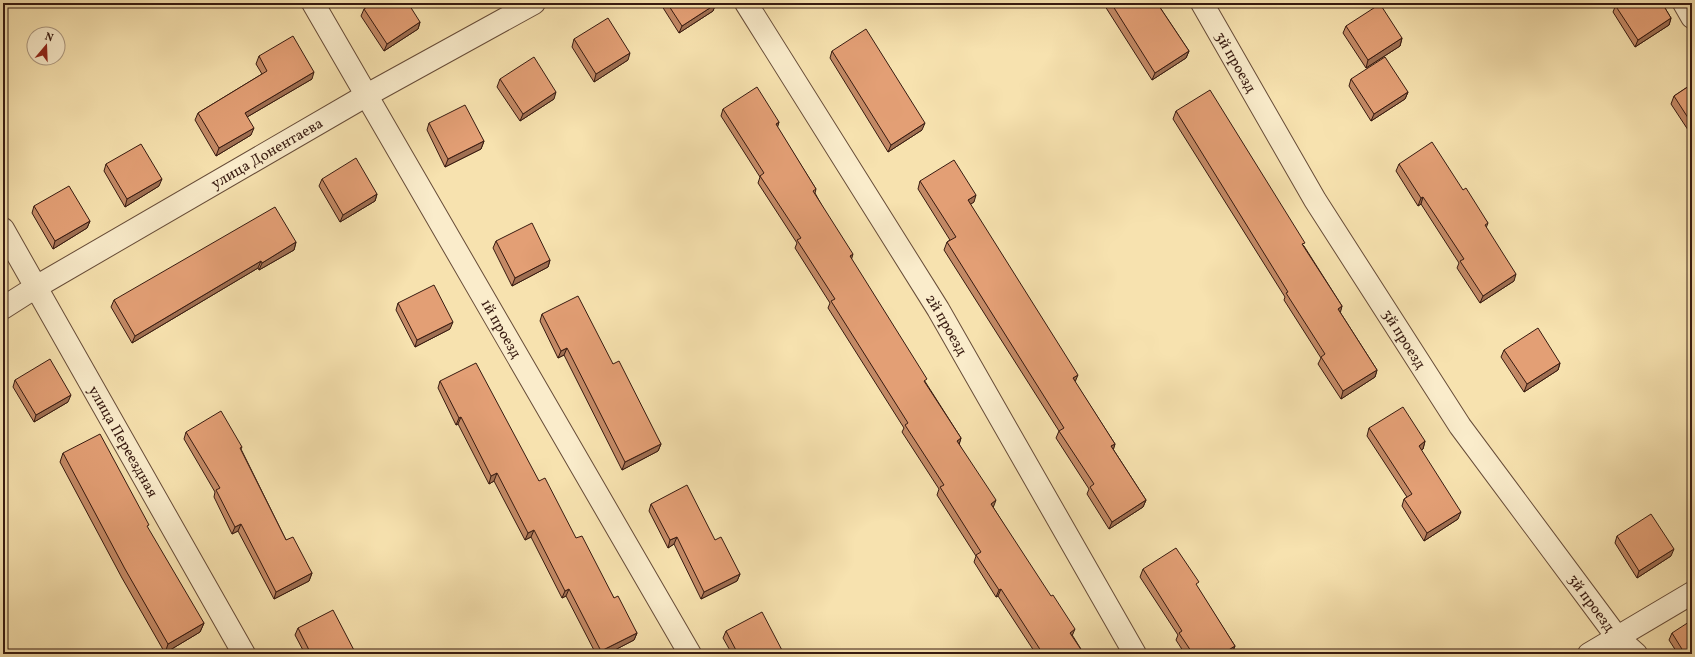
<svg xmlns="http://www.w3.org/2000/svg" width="1695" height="657" viewBox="0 0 1695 657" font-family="Vollkorn,serif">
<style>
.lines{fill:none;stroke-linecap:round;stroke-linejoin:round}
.minor-casing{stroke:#674c38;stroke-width:24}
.minor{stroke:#faeccb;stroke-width:22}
.wall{fill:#c38965;stroke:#371a10}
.shaded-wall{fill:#9f6f52;stroke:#371a10}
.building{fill:#e39f75;stroke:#371a10}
.labels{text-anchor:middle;stroke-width:4;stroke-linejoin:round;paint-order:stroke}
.street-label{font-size:15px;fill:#371a10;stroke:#faeccb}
</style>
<rect width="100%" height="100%" fill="#f7e2af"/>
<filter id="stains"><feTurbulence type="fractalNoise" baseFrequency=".005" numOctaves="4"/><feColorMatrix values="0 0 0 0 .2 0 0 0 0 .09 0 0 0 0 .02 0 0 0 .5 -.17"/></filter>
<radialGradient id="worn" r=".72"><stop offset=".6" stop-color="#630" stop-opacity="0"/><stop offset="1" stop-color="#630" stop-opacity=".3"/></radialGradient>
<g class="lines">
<defs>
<g id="minor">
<path id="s1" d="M313 3 690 654"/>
<path id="s2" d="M746 3 938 309 1135 654"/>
<path id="s3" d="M1202 3 1315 200 1460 426 1617 637 1636 654"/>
<path d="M1684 3 1692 17"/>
<path id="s4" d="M3 229 244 654"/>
<path id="s5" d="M3 308 36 287 367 95 534 3"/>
<path d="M1589 654 1692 593"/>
</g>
</defs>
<use href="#minor" class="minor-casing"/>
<use href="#minor" class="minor"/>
</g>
<g class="wall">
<path d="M660 3H715L713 11 679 33Z"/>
<path d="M1103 3H1157L1189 51 1186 58 1152 80Z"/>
<path d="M1612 3H1662L1671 18 1669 25 1635 47 1613 12 1615 7Z"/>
<path d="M364 9 420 22 418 29 384 51 361 16Z"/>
<path d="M1346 26 1402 38 1400 46 1366 68 1343 33Z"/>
<path d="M574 39 628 60 594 82 572 47Z"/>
<path d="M832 51 922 130 888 152 830 58Z"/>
<path d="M259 56 312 79 247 117 251 135 216 156 195 120 198 113 262 74 256 64Z"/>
<path d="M500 79 554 99 520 121 497 87Z"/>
<path d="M1351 79 1408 92 1405 99 1371 121 1349 86Z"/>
<path d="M1692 84V136L1671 104 1674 96Z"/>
<path d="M723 109 779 122 777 127 816 189 815 193 851 259 926 383 961 438 959 444 993 507 1084 654H1036L998 596 996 597 974 562 976 556 937 495 939 489 902 432 904 428 828 308 830 303 795 248 797 243 758 183 760 177 721 116Z"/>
<path d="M1176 111 1304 246 1342 306 1340 312 1377 370 1375 377 1341 399 1318 364 1321 358 1284 300 1285 297 1173 119Z"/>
<path d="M429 123 484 141 481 149 445 167 427 130Z"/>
<path d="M106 164 159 186 125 207 104 171Z"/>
<path d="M1399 164 1463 190 1488 223 1486 228 1514 281 1480 303 1457 268 1459 263 1421 204 1418 206 1396 171Z"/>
<path d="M322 179 377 194 375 201 340 222 319 186Z"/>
<path d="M920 181 974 202 970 204 1075 382 1115 444 1113 449 1146 500 1143 507 1109 529 1087 494 1089 489 1056 438 1059 431 944 250 947 242 950 240 918 189Z"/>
<path d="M34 206 90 221 87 228 53 249 32 213Z"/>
<path d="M496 241 550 260 548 267 512 286 493 248Z"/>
<path d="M296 242 294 250 259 270 258 268 132 343 111 307 114 300Z"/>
<path d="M398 303 450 329 415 347 396 310Z"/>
<path d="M542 314 613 364 661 444 658 451 622 470 564 355 558 358 540 321Z"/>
<path d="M1504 350 1560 363 1558 370 1524 392 1501 357Z"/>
<path d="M15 380 68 402 34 422 13 387Z"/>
<path d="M440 381 539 481 614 598 637 633 634 640 607 654H596L566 596 562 598 531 537 525 540 494 481 489 484 458 424 456 425 438 388Z"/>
<path d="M1369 428 1425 441 1423 449 1421 450 1458 519 1424 541 1402 506 1404 499 1407 497 1367 436Z"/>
<path d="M186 432 242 447 241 449 286 540 312 573 309 581 274 599 238 531 232 534 214 497 215 492 184 439Z"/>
<path d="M63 453 204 623 200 632 165 653 122 578 60 462Z"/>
<path d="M651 504 715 540 740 574 737 581 701 599 674 544 668 548 649 511Z"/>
<path d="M1617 536 1671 556 1637 578 1615 543Z"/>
<path d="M1143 569 1197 587 1235 646 1232 653 1231 654H1185L1176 640 1178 635 1140 577Z"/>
<path d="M298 628 356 654H305L295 635Z"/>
<path d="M726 631 784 654H732L723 638Z"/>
<path d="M1672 633 1692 654H1678L1669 640Z"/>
</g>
<g class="shaded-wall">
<path d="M716 4 713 11 679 33 682 26Z"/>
<path d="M1671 18 1669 25 1635 47 1638 40Z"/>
<path d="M420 22 418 29 384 51 387 44Z"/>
<path d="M1402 38 1400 46 1366 68 1368 60Z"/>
<path d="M1189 51 1186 58 1152 80 1155 73Z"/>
<path d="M630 53 628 60 594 82 596 74Z"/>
<path d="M314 72 312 79 242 120 245 113Z"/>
<path d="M556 92 554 99 520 121 523 114Z"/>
<path d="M1408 92 1405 99 1371 121 1374 114Z"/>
<path d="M779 122 777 129 776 124Z"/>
<path d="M925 123 922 130 888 152 891 145Z"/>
<path d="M254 128 251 135 216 156 219 148Z"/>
<path d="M484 141 481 149 445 167 448 159Z"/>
<path d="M162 179 159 186 125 207 127 199Z"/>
<path d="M377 194 375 201 340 222 343 215Z"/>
<path d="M976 195 974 202 965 208 968 200Z"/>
<path d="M1423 197 1421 204 1418 206 1421 198Z"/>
<path d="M90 221 87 228 53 249 55 241Z"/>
<path d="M296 242 294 250 259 270 262 263Z"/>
<path d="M853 254 851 261 850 256Z"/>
<path d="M550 260 548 267 512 286 515 278Z"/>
<path d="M261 261 258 268 132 343 135 336Z"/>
<path d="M1516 274 1514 281 1480 303 1483 296Z"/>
<path d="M1342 306 1340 314 1338 309Z"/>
<path d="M453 322 450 329 415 347 417 340Z"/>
<path d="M567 348 564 355 558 358 561 351Z"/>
<path d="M1560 363 1558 370 1524 392 1527 384Z"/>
<path d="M1377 370 1375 377 1341 399 1343 391Z"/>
<path d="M1078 375 1075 382 1073 378Z"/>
<path d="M71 395 68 402 34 422 36 415Z"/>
<path d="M461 417 458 424 456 425 459 418Z"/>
<path d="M961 438 959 445 957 441Z"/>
<path d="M1425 441 1423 449 1416 453 1419 446Z"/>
<path d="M661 444 658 451 622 470 625 462Z"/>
<path d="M1115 444 1113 451 1111 446Z"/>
<path d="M497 473 494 481 489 484 491 476Z"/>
<path d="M996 500 993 508 991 504Z"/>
<path d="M1146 500 1143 507 1109 529 1112 522Z"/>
<path d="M1461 512 1458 519 1424 541 1427 533Z"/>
<path d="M241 524 238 531 232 534 235 527Z"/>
<path d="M534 530 531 537 525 540 528 533Z"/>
<path d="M677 537 674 544 668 548 670 540Z"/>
<path d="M1674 549 1671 556 1637 578 1639 571Z"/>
<path d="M312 573 309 581 274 599 276 592Z"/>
<path d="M740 574 737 581 701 599 704 592Z"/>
<path d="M569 589 566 596 562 598 565 591Z"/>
<path d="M1001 589 998 596 996 597 999 590Z"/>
<path d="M204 623 200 632 165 653 168 644Z"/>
<path d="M1075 629 1072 636 1070 633Z"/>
<path d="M637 633 634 640 607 654H600L601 651Z"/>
<path d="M1235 646 1232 653 1231 654H1222Z"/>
</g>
<g class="building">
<path d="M373 3H408L420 22 387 44 364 9Z"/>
<path d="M667 3H715L716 4 682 26Z"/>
<path d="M1111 3H1157L1189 51 1155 73Z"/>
<path d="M1618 3H1662L1671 18 1638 40 1615 5Z"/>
<path d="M1380 4 1402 38 1368 60 1346 26Z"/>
<path d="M608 18 630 53 596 74 574 39Z"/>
<path d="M866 29 925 123 891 145 832 51Z"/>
<path d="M293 36 314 72 245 113 254 128 219 148 198 113 267 71 259 56Z"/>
<path d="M534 57 556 92 523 114 500 79Z"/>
<path d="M1385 57 1408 92 1374 114 1351 79Z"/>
<path d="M1692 84V124L1674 96Z"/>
<path d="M757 87 779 122 776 124 816 189 813 191 853 254 850 256 927 379 924 381 961 438 957 441 996 500 991 504 1051 596 1053 595 1075 629 1070 633 1084 654H1043L1001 589 999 590 976 555 981 552 940 487 944 485 905 425 908 423 831 301 835 299 797 240 801 238 760 176 764 173 723 109Z"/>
<path d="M1210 90 1305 243 1302 244 1342 306 1338 309 1377 370 1343 391 1321 357 1325 354 1286 293 1288 292 1176 111Z"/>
<path d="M465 105 484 141 448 159 429 123Z"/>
<path d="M1432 142 1463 190 1466 188 1488 223 1485 225 1516 274 1483 296 1460 261 1464 259 1423 197 1421 198 1399 164Z"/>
<path d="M141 144 162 179 127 199 106 164Z"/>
<path d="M356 158 377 194 343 215 322 179Z"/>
<path d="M954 160 976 195 968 200 1078 375 1073 378 1115 444 1111 446 1146 500 1112 522 1090 487 1094 484 1059 431 1064 428 947 242 956 237 920 181Z"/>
<path d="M69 186 90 221 55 241 34 206Z"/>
<path d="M275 207 296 242 262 263 261 261 135 336 114 300Z"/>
<path d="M532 223 550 260 515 278 496 241Z"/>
<path d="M434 285 453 322 417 340 398 303Z"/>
<path d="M578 296 613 364 619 361 661 444 625 462 567 348 561 351 542 314Z"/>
<path d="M1538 328 1560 363 1527 384 1504 350Z"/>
<path d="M50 359 71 395 36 415 15 380Z"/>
<path d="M476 363 539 481 545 478 576 538 582 536 614 598 618 596 637 633 601 651 569 589 565 591 534 530 528 533 497 473 491 476 461 417 459 418 440 381Z"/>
<path d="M1403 407 1425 441 1419 446 1461 512 1427 533 1404 499 1412 494 1369 428Z"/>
<path d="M221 411 242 447 240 448 286 540 293 537 312 573 276 592 241 524 235 527 216 490 220 488 186 432Z"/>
<path d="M100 434 149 525 147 526 204 623 168 644 125 569 63 453Z"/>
<path d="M687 485 715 540 721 537 740 574 704 592 677 537 670 540 651 504Z"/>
<path d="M1651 514 1674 549 1639 571 1617 536Z"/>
<path d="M1176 548 1199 582 1196 584 1235 646 1222 654H1193L1179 633 1182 631 1143 569Z"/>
<path d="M333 610 356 654H311L298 628Z"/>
<path d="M762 612 784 654H738L726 631Z"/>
<path d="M1692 620V654H1685L1672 633Z"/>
</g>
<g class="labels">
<g class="street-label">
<text dy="5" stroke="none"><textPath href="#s3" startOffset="68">3й проезд</textPath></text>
<text dy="5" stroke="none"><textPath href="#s5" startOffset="306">улица Донентаева</textPath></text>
<text dy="5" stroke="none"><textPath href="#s2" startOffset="379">2й проезд</textPath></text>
<text dy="5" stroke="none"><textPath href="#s1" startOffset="376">1й проезд</textPath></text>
<text dy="5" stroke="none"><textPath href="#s3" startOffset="392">3й проезд</textPath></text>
<text dy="5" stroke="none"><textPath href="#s4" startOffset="244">улица Переездная</textPath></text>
<text dy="5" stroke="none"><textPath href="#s3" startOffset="716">3й проезд</textPath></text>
</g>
</g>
<rect width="1695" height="657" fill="none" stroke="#f7e2af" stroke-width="16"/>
<rect x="4" y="4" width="1687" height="649" fill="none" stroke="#371a10" stroke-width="2"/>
<rect x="8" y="8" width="1679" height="641" fill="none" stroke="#371a10"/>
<g transform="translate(46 46) rotate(19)"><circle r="19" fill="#faeccb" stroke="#ac9880"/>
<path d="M0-3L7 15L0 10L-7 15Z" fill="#8f2418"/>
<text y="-6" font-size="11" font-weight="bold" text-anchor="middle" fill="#371a10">N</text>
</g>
<rect width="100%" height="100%" filter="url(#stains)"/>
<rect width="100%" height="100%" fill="url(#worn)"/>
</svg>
